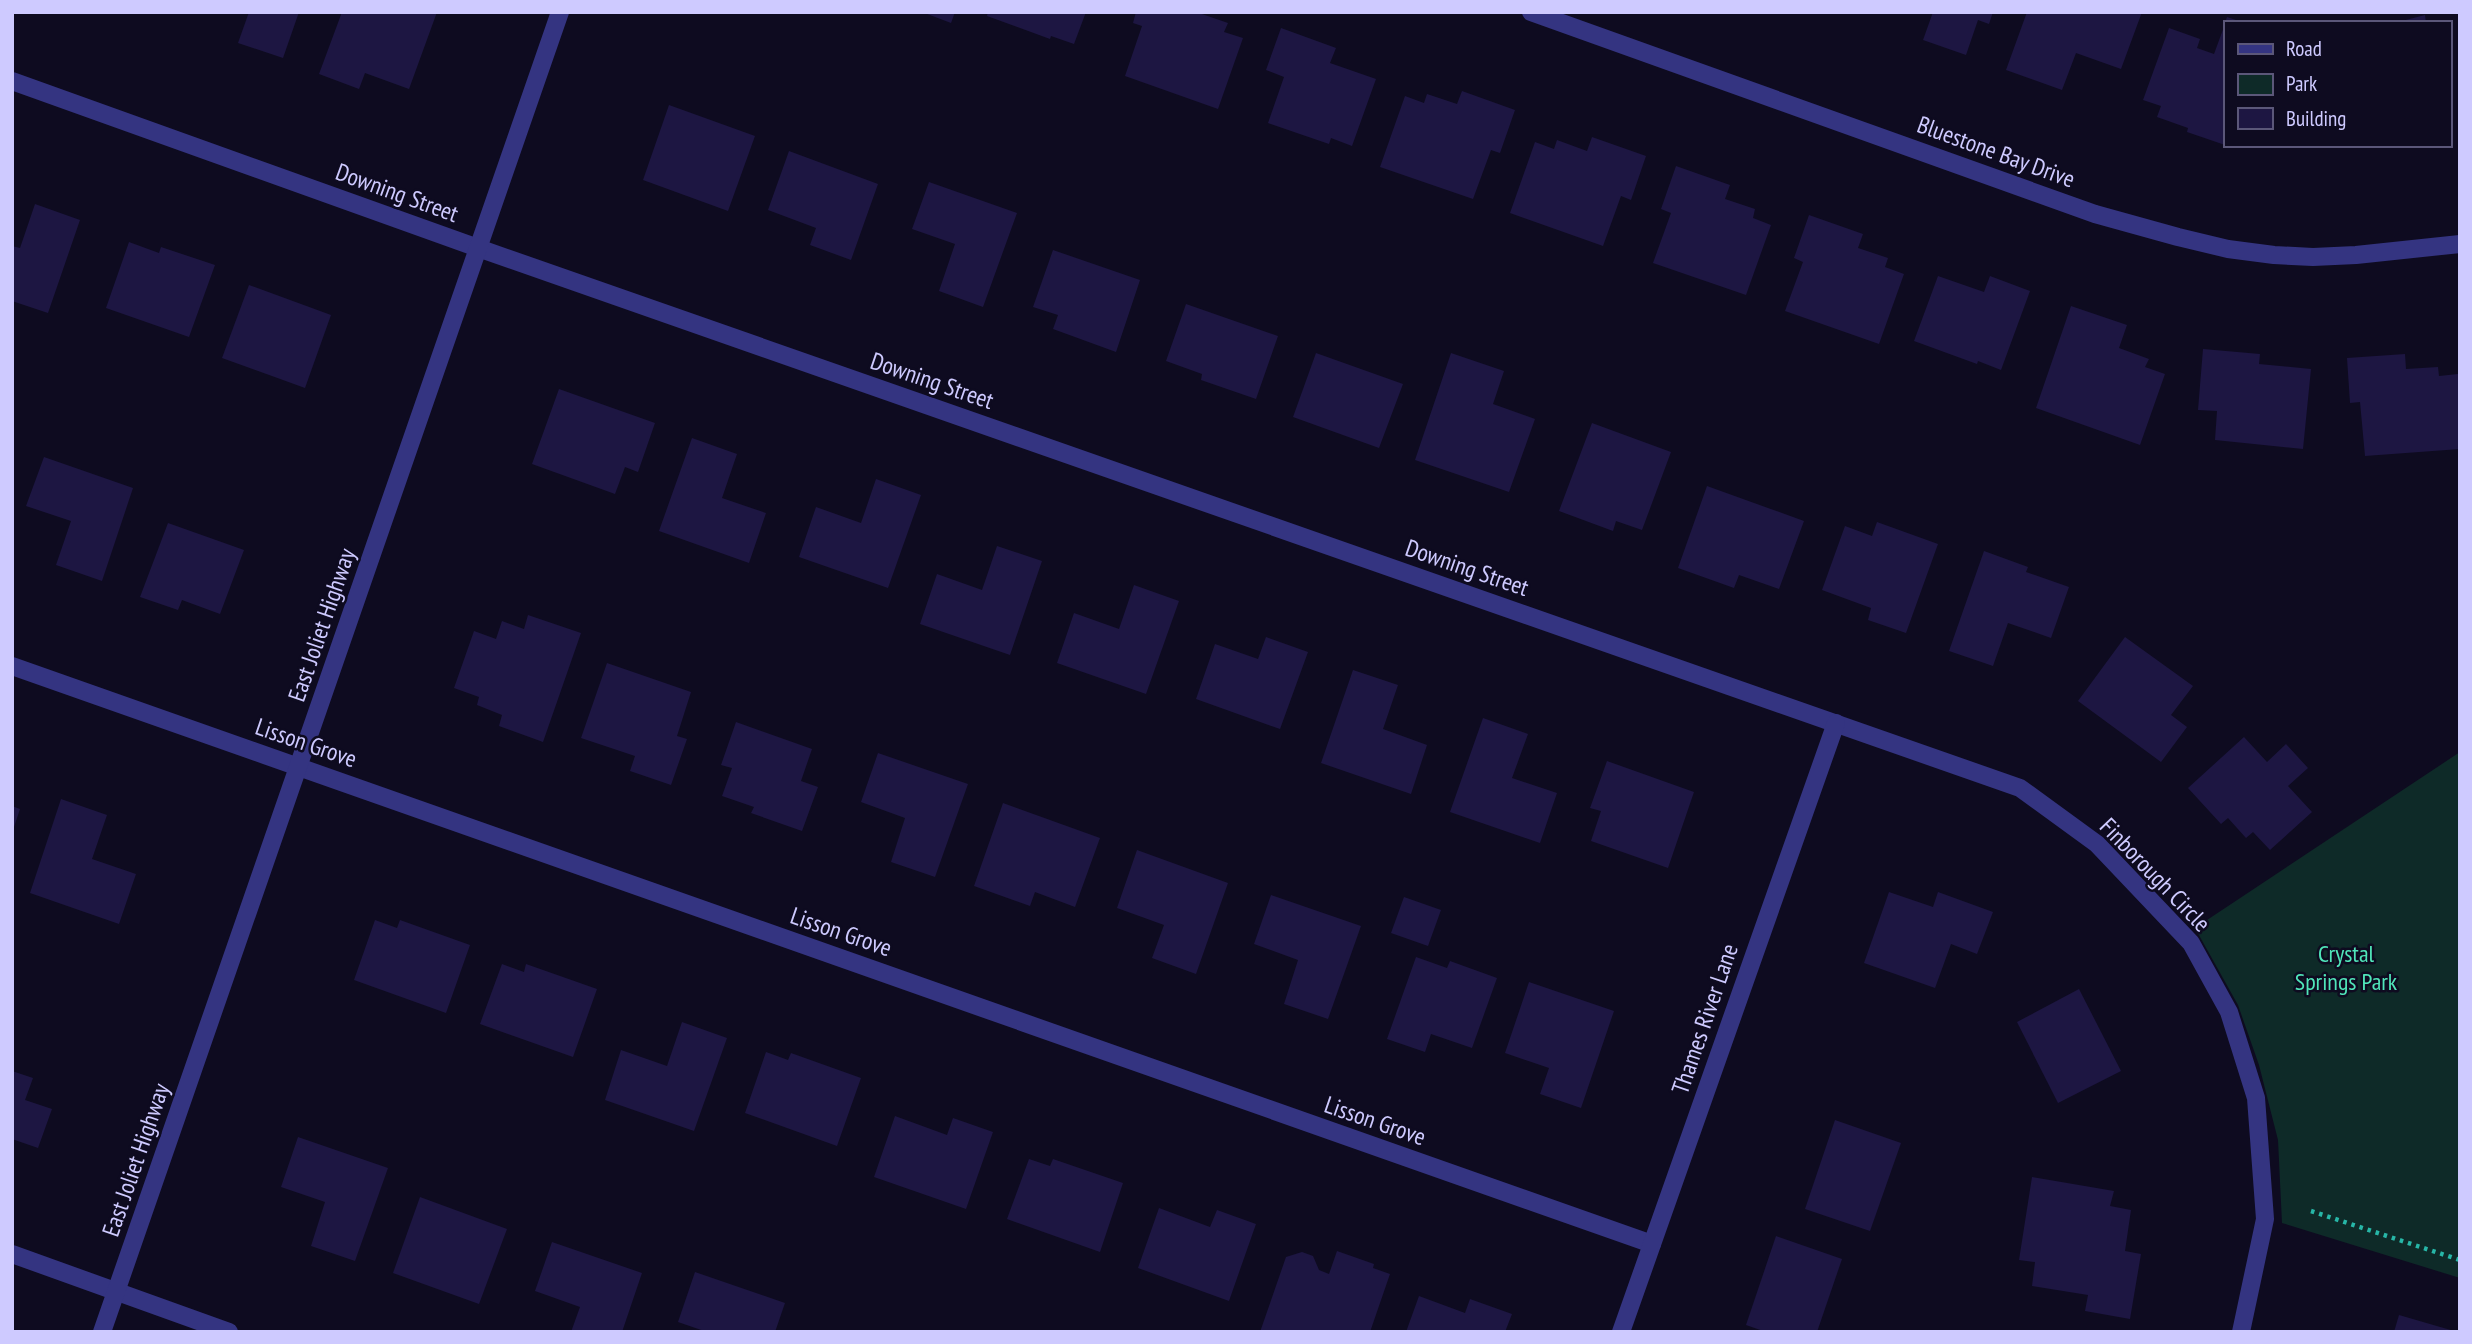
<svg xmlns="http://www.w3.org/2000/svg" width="2472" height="1344" viewBox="0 0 2472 1344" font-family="'PT Sans Narrow',sans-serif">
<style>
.green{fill:#0e2a28}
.building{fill:#1d1642}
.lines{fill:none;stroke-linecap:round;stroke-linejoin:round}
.path{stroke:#27b6a7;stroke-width:4.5;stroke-dasharray:3.5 5;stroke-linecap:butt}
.street{stroke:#343481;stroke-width:18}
.labels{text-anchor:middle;stroke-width:5;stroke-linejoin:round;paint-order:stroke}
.street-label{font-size:24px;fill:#cecaff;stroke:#0e0b20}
.park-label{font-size:24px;fill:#50e5b9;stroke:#0e0b20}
</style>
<rect width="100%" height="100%" fill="#0e0b20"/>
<path class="green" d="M2460 752V1278L2282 1223 2278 1140 2259 1065 2238 1005 2195 928Z"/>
<g class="building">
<path d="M249 12H299L283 58 238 43Z"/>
<path d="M342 12H437L409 89 365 73 359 89 319 74Z"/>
<path d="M922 12H955L951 23Z"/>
<path d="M988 12H1086L1074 44 1051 36 1050 39 987 16Z"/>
<path d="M1136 12H1196L1228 23 1224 32 1243 38 1218 109 1125 76 1142 26 1133 23Z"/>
<path d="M1933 12H1993L1989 24 1978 20 1966 55 1923 40Z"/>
<path d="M2027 12H2142L2121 69 2076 53 2062 90 2006 70Z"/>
<path d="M2425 15 2426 23H2398V22Z"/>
<path d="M2227 17 2242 22V23H2225Z"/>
<path d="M2225 24V145L2187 132 2188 128 2157 117 2161 106 2143 100 2169 28 2200 39 2197 48 2214 54Z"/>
<path d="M1281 28 1336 48 1330 63 1376 79 1352 146 1331 138 1329 144 1268 123 1284 77 1266 70Z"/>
<path d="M1462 91 1515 110 1500 153 1491 150 1473 199 1380 167 1405 96 1424 103 1427 94 1457 104Z"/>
<path d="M669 105 755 136 728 211 643 180Z"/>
<path d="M1592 137 1646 156 1631 200 1621 196 1603 246 1510 213 1535 142 1554 149 1557 140 1587 151Z"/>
<path d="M789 151 878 184 851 260 810 245 816 228 768 210Z"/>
<path d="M1676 166 1730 185 1725 199 1755 209 1753 218 1771 225 1746 295 1653 263 1671 213 1661 209Z"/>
<path d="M929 182 1017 213 983 307 939 291 955 244 912 229Z"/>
<path d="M35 204 80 220 48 313 12 301V246L20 248Z"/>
<path d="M1809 215 1863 234 1858 248 1888 258 1885 267 1904 274 1879 344 1785 311 1803 262 1794 258Z"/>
<path d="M129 242 159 253 161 247 215 265 189 337 106 308Z"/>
<path d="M1053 250 1140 280 1116 352 1053 329 1058 315 1033 307Z"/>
<path d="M1938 276 1984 292 1990 276 2030 291 2001 370 1978 361 1977 364 1914 341Z"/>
<path d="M249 285 331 315 305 388 222 358Z"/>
<path d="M1186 304 1278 336 1256 399 1201 380 1202 374 1166 361Z"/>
<path d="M2071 306 2127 325 2119 348 2149 359 2145 367 2165 374 2140 445 2036 408Z"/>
<path d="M2203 349 2260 354 2259 364 2311 369 2303 449 2215 440 2217 411 2198 410Z"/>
<path d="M1316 353 1403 384 1379 448 1293 417Z"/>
<path d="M1451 353 1504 371 1493 404 1535 419 1509 492 1415 460Z"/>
<path d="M2405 354 2406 369 2438 367 2439 376 2458 374 2460 449 2365 456 2360 402 2350 403 2347 358Z"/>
<path d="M559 389 655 423 638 472 625 467 615 494 532 464Z"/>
<path d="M1592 423 1671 452 1642 530 1616 521 1613 531 1559 511Z"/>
<path d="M692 438 737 454 722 498 766 513 749 563 659 531Z"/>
<path d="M44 457 133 488 102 581 56 565 71 521 26 506Z"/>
<path d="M876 479 921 495 888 588 799 557 816 507 861 523Z"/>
<path d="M1707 486 1804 521 1779 589 1739 575 1734 588 1678 568Z"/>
<path d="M1877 522 1938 544 1906 633 1868 620 1871 608 1822 590 1845 526 1872 536Z"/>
<path d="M168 523 244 550 220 614 182 600 178 610 140 597Z"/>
<path d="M997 546 1042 561 1010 655 920 624 937 574 982 590Z"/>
<path d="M1984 551 2028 567 2026 572 2069 587 2051 638 2008 623 1993 666 1949 651Z"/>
<path d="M1134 585 1179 601 1146 694 1057 663 1074 613 1119 629Z"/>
<path d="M528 615 581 633 543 742 499 726 502 715 477 705 479 697 454 688 474 631 496 639 502 621 524 629Z"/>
<path d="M1266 637 1308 652 1280 729 1196 699 1215 644 1258 659Z"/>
<path d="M2125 637 2193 686 2171 715 2187 727 2161 762 2078 701Z"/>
<path d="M607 663 691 692 677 736 687 739 671 785 630 771 635 756 581 738Z"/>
<path d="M1353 670 1398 685 1383 729 1427 745 1411 794 1321 763Z"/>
<path d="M1483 718 1528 734 1512 778 1557 793 1540 843 1450 812Z"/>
<path d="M736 722 812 749 801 781 818 787 802 831 751 813 754 807 722 796 732 768 721 765Z"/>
<path d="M2244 737 2267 762 2286 744 2308 768 2288 786 2312 812 2270 850 2253 832 2246 838 2228 818 2221 824 2188 788Z"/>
<path d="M878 753 968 784 935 877 891 862 905 818 861 802Z"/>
<path d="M1607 761 1694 792 1668 868 1591 841 1601 811 1590 808Z"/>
<path d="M61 799 107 815 92 859 136 874 119 924 30 893Z"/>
<path d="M1003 803 1100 838 1075 907 1035 892 1030 906 974 886Z"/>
<path d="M12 806 20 809 13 830H12Z"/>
<path d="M1137 850 1228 883 1196 974 1152 958 1164 925 1117 908Z"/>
<path d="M1889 892 1933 907 1938 892 1993 912 1977 954 1951 944 1935 988 1864 963Z"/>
<path d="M1271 895 1361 926 1328 1019 1284 1004 1298 960 1254 944Z"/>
<path d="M1404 897 1441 910 1428 946 1391 933Z"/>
<path d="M375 920 397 928 400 920 470 945 446 1013 354 980Z"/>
<path d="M1416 957 1447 968 1450 961 1497 978 1472 1048 1431 1034 1425 1052 1387 1039Z"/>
<path d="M502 964 524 972 526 964 597 989 573 1057 480 1024Z"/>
<path d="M1529 982 1614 1011 1581 1108 1540 1094 1549 1068 1505 1053Z"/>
<path d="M2079 989 2121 1071 2058 1103 2017 1022Z"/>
<path d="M682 1022 727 1038 694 1131 605 1100 621 1050 667 1066Z"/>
<path d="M766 1052 788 1060 791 1053 861 1078 837 1146 745 1113Z"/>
<path d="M12 1071 33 1078 25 1100 52 1109 38 1148 12 1139Z"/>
<path d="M895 1116 947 1135 953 1118 993 1132 966 1209 874 1177Z"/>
<path d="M1835 1120 1901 1143 1870 1231 1805 1209Z"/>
<path d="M298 1137 388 1168 355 1261 311 1246 325 1202 281 1187Z"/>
<path d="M1029 1159 1050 1166 1053 1159 1123 1183 1100 1252 1007 1219Z"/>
<path d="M2032 1177 2114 1191 2110 1206 2131 1210 2125 1251 2141 1254 2130 1319 2085 1311 2088 1295 2032 1286 2035 1262 2019 1260Z"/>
<path d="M420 1197 507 1229 479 1304 393 1273Z"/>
<path d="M1159 1208 1210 1227 1217 1210 1256 1224 1229 1301 1138 1268Z"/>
<path d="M1776 1236 1842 1259 1817 1332H1766L1746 1325Z"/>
<path d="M552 1242 642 1273 622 1332H571L580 1307 535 1291Z"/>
<path d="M1337 1251 1374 1264 1373 1268 1390 1274 1370 1332H1260L1286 1257 1302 1252 1313 1256 1319 1270 1329 1274Z"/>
<path d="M695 1272 785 1303 775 1332H707L678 1322Z"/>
<path d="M1419 1296 1465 1313 1470 1299 1512 1314 1505 1332H1406Z"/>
<path d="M2399 1315 2454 1331V1332H2394Z"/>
</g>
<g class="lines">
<path class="path" d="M2311 1211 2460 1260"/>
<g class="street">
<path d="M1531 12 2095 214 2178 237 2228 249 2274 255 2313 257 2356 255 2460 244"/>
<path d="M12 81 478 248 2020 788 2097 844 2191 943 2229 1012 2256 1098 2265 1219 2241 1332"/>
<path d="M12 666 1652 1244"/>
<path d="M12 1254 229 1332"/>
<path d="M102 1332 560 12"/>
<path d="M1621 1332 1836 723"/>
</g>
</g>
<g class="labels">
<g class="street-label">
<text transform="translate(1996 152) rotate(20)" y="8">Bluestone Bay Drive</text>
<text transform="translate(397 193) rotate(20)" y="8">Downing Street</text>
<text transform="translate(932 381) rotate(19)" y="8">Downing Street</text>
<text transform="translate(1467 568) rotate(19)" y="8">Downing Street</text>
<text transform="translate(322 625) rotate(-71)" y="8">East Joliet Highway</text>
<text transform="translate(306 743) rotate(19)" y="8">Lisson Grove</text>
<text transform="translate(2155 875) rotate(46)" y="8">Finborough Circle</text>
<text transform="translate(841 932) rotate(19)" y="8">Lisson Grove</text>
<text transform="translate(1705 1019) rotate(-71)" y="8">Thames River Lane</text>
<text transform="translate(1375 1121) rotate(19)" y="8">Lisson Grove</text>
<text transform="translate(136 1160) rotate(-71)" y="8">East Joliet Highway</text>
</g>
<g class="park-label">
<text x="2346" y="962">Crystal<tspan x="2346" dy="28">Springs Park</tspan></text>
</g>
</g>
<rect width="2472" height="1344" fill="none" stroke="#cecaff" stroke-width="28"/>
<rect x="2224" y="21" width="228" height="126" fill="#0e0b20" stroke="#5b5779" stroke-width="2"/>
<rect x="2238" y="44" width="35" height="10" fill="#343481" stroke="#5b5779" stroke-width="2"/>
<text x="2286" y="56" font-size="21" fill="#cecaff">Road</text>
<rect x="2238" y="74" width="35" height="21" fill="#0e2a28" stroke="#5b5779" stroke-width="2"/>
<text x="2286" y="91" font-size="21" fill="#cecaff">Park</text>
<rect x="2238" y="108" width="35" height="21" fill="#1d1642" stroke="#5b5779" stroke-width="2"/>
<text x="2286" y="126" font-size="21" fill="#cecaff">Building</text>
</svg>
